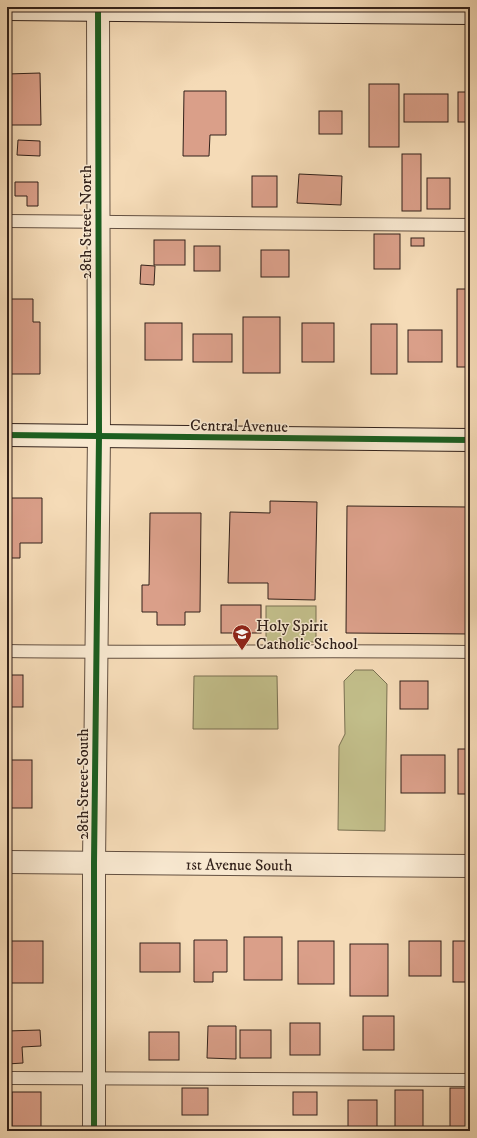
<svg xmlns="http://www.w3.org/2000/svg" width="477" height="1138" viewBox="0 0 477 1138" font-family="'IM FELL DW Pica',serif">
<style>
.green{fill:#c2be8a;stroke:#7a7052}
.building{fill:#da9f89;stroke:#32211a}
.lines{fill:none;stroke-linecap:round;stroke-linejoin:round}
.lane-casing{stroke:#635041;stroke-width:14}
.street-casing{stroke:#635041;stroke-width:24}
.secondary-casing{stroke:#32211a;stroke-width:24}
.lane{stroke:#f8e8d0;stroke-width:12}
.street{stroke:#f8e8d0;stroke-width:22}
.secondary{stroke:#f8e8d0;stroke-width:22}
.cycleway-casing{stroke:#f8e8d0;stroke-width:8}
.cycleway{stroke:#1b5e20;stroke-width:6}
.labels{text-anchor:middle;stroke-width:3;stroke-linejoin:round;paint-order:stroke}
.street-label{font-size:16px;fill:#32211a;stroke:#f8e8d0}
.poi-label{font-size:16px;fill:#32211a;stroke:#f8e8d0;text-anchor:start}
</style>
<rect width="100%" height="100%" fill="#f5dbb7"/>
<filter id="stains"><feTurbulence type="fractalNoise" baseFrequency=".005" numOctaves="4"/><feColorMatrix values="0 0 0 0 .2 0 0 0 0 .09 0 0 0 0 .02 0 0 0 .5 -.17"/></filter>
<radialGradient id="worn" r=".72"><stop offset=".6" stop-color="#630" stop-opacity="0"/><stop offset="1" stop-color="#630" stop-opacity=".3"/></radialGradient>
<g class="green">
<rect x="266" y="606" width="50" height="36"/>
<path d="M355 670H373L387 684 385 831 338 830 339 746 345 734 344 681Z"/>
<path d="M194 676H277L278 729H193Z"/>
</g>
<g class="building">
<path d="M40 73 41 125H7V74Z"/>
<rect x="369" y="84" width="30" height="63"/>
<path d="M184 91H226V135H210L209 156H183Z"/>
<rect x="458" y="92" width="12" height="30"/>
<rect x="404" y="94" width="44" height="28"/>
<rect x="319" y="111" width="23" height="23"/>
<path d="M18 140 40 141V156L17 155Z"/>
<rect x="402" y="154" width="19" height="57"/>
<path d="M299 174 342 176 341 205 297 203Z"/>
<rect x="252" y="176" width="25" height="31"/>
<rect x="427" y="178" width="23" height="31"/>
<path d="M15 182H38V206H27V196H15Z"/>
<rect x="374" y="234" width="26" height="35"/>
<rect x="411" y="238" width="13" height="8"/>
<rect x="154" y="240" width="31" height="25"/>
<rect x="194" y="246" width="26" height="25"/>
<rect x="261" y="250" width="28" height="27"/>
<path d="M141 265 155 266 154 285 140 284Z"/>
<rect x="457" y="289" width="13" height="78"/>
<path d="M7 299H33V322H40V374H7Z"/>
<rect x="243" y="317" width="37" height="56"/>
<rect x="145" y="323" width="37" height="37"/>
<rect x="302" y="323" width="32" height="39"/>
<rect x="371" y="324" width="26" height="50"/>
<rect x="408" y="330" width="34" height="32"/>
<rect x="193" y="334" width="39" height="28"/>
<path d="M7 498H42V543H20V558H7Z"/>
<path d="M270 501 317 502 315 600 268 599V583H228L230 512 270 513Z"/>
<path d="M347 506 470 507V634L346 633Z"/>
<path d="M150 513H201L200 612H185V625H157V612H142V585H149Z"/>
<rect x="221" y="605" width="40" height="28"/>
<rect x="466" y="674" width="4" height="28"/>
<rect x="7" y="675" width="16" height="32"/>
<rect x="400" y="681" width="28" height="28"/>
<rect x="458" y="749" width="12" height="45"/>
<rect x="401" y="755" width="44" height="38"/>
<rect x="7" y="760" width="25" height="48"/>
<rect x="244" y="937" width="38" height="43"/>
<path d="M194 940H227V972H213V982H194Z"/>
<rect x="7" y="941" width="36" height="42"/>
<rect x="298" y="941" width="36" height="43"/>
<rect x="409" y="941" width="32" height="35"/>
<rect x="453" y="941" width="17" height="41"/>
<rect x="140" y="943" width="40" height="29"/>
<rect x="350" y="944" width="38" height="52"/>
<rect x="363" y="1016" width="31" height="34"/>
<rect x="290" y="1023" width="30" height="32"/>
<path d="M208 1026H236V1059L207 1058Z"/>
<path d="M40 1030 41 1046 22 1047 23 1063 7 1064V1031Z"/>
<rect x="240" y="1030" width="31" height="28"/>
<rect x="149" y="1032" width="30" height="28"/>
<rect x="182" y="1088" width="26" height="27"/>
<rect x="450" y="1088" width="20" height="43"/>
<rect x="395" y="1090" width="28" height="37"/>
<rect x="12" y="1092" width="29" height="39"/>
<rect x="293" y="1092" width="24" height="23"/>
<rect x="348" y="1100" width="29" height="31"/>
</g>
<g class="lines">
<defs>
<g id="lane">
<path d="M7 221 470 225"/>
<path d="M7 651C161 653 316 650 470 652"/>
<path d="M7 1078 470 1080"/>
</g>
<g id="street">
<path id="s1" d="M7 862 470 866"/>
<path d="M94 1131V863L99 436 98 7"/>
</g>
<g id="secondary">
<path d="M7 9 470 13"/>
<path d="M7 435 470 440"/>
</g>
</defs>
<use href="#lane" class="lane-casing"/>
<use href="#street" class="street-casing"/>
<use href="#secondary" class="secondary-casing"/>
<use href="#lane" class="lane"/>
<use href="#street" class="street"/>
<use href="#secondary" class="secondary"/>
<defs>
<g id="cycleway">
<path d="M7 435 470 440"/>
<path d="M94 1131V863L99 436 98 7"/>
</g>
</defs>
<use href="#cycleway" class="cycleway-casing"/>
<use href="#cycleway" class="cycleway"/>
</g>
<defs>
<symbol id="school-pin" viewBox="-11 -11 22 30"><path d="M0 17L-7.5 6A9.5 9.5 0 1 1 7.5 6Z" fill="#8f2418" stroke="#f8e8d0"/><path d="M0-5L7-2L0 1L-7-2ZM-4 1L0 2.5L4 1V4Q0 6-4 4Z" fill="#fff"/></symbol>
</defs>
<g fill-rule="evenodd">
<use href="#school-pin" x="231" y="623" width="22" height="30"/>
</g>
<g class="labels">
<g class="street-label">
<text transform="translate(85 222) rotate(-90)" y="6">28th Street North</text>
<text transform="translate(239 425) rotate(1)" y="6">Central Avenue</text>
<text transform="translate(82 784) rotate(-90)" y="6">28th Street South</text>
<text dy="6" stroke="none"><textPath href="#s1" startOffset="232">1st Avenue South</textPath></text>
</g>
<g class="poi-label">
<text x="256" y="631">Holy Spirit<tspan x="256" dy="18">Catholic School</tspan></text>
</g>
</g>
<rect width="477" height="1138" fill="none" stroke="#f5dbb7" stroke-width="24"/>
<rect x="8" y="8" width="461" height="1122" fill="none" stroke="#32211a" stroke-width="2"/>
<rect x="12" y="12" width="453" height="1114" fill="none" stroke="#32211a"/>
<rect width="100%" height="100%" filter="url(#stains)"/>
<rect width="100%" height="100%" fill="url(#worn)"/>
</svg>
